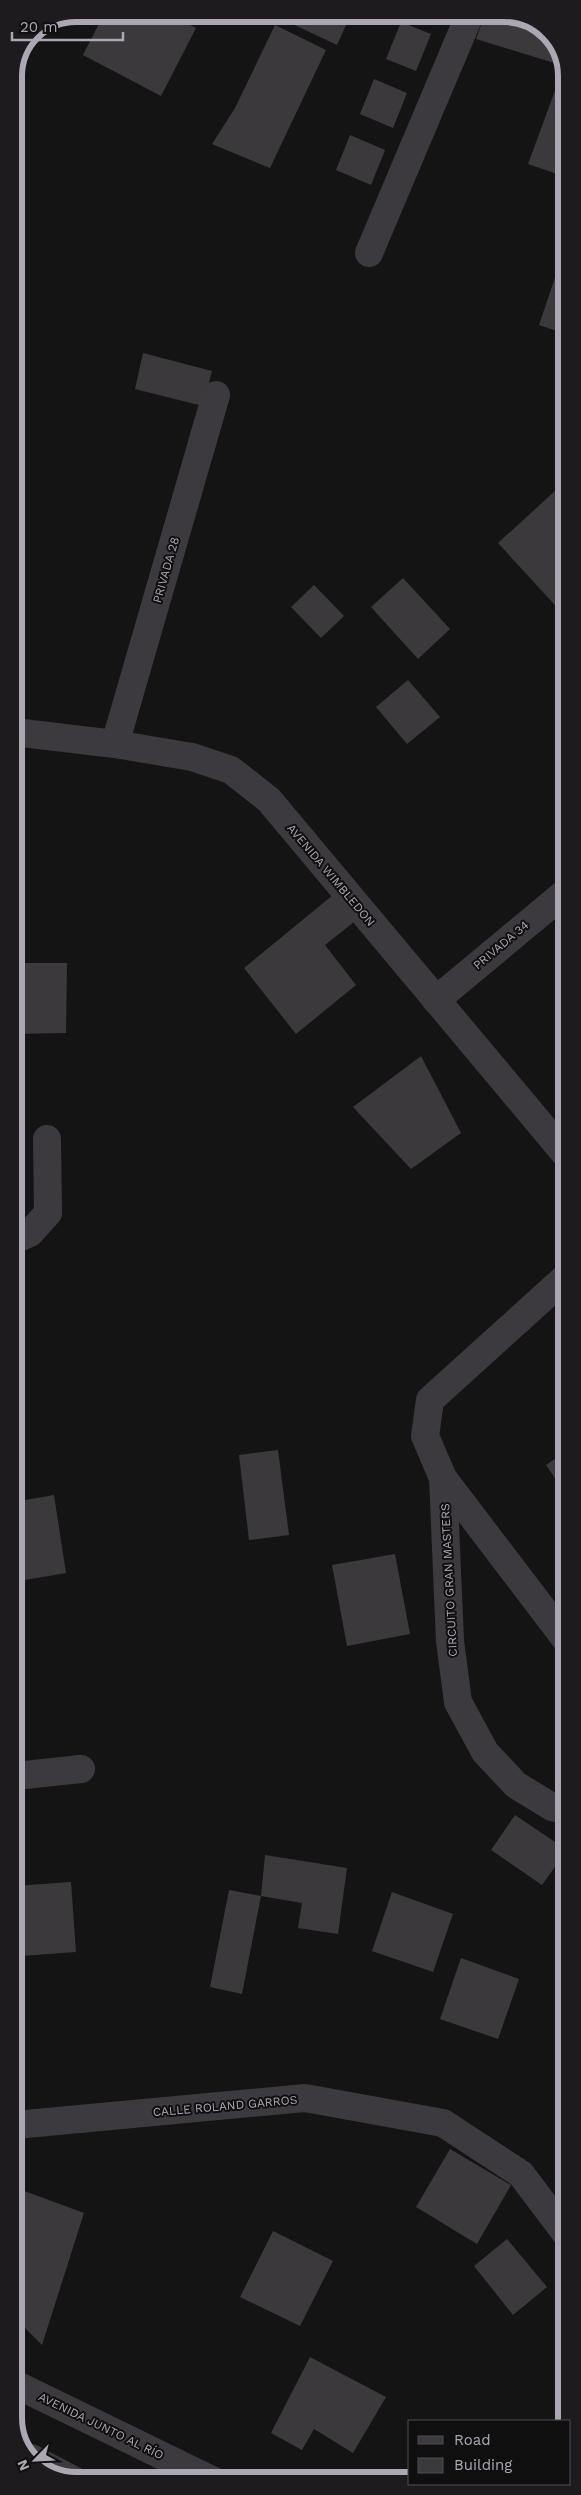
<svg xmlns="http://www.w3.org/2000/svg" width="581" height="2495" viewBox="0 0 581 2495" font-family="'Work Sans',sans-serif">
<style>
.building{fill:#3b393c}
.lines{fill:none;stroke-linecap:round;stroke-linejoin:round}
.street{stroke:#3d3a3f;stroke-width:28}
.labels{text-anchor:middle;stroke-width:4;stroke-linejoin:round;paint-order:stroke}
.street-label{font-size:12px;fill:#ada7b4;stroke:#100f10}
.rim{fill:none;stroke:#ada7b4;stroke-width:6}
</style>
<rect width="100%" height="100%" fill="#151415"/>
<g class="building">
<path d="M104 14H169L196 28 161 96 83 55Z"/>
<path d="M284 14H351L337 45 282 19Z"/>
<path d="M485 14H513L546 29 566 64V177L528 164 564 66 476 39Z"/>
<path d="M401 22 431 34 416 71 386 59Z"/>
<path d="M275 25 326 50 270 168 212 144 235 108Z"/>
<path d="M374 79 407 93 393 128 360 114Z"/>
<path d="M350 135 385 150 371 185 336 170Z"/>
<path d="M566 245V334L539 325Z"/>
<path d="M143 353 212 371 203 406 135 389Z"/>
<path d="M566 481V613L564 615 498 543Z"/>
<path d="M403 578 450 629 418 659 371 607Z"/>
<path d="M314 585 344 616 321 638 291 607Z"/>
<path d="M408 680 440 717 407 744 376 707Z"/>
<path d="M333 895 354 922 325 945 356 985 296 1034 244 968Z"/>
<path d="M14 963H67L66 1033 14 1034Z"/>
<path d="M421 1056 461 1133 411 1169 353 1107Z"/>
<path d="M278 1450 289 1535 249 1540 239 1455Z"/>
<path d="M567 1451V1496L546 1465Z"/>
<path d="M54 1495 66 1573 25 1580 14 1502Z"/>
<path d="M395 1554 410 1634 347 1646 332 1565Z"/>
<path d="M15 1665 23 1714 15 1715Z"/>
<path d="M515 1815 567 1850 542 1885 491 1850Z"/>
<path d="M265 1855 347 1868 338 1934 298 1928 302 1903 261 1896Z"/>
<path d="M71 1882 76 1952 21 1956 16 1886Z"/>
<path d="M229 1890 261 1896 242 1994 210 1987Z"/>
<path d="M392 1892 453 1914 433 1972 372 1951Z"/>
<path d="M461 1958 519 1979 498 2039 440 2019Z"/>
<path d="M450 2149 511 2185 477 2244 416 2207Z"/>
<path d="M19 2189 84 2213 42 2345 15 2318V2201Z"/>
<path d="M273 2231 333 2261 300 2326 240 2297Z"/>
<path d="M507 2239 547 2287 513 2315 474 2266Z"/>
<path d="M310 2357 386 2397 353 2453 314 2429 302 2450 271 2433Z"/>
</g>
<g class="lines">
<g class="street">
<path d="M369 253 470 14"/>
<path d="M14 732 115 744 192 757 231 770 269 800 567 1156"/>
<path d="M115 744 216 395"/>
<path d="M436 1000 567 891"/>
<path d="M14 1240 30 1233 48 1213 47 1139"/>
<path d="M567 1276 430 1400 425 1436 443 1478 567 1641"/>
<path d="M443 1478 450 1641 458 1702 485 1752 516 1785 552 1807 567 1811"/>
<path d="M15 1776 81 1769"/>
<path d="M15 2125 305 2098 443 2123 521 2174 567 2235"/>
<path d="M15 2384 214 2481"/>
<path d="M31 2458 75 2481"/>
</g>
</g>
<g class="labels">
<g class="street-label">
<text transform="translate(166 570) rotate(-74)" y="4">PRIVADA 28</text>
<text transform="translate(331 875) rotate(50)" y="4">AVENIDA WIMBLEDON</text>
<text transform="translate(501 945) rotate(-40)" y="4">PRIVADA 34</text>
<text transform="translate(449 1580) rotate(-93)" y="4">CIRCUITO GRAN MASTERS</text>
<text transform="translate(225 2106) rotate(-5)" y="4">CALLE ROLAND GARROS</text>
<text transform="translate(101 2426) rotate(26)" y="4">AVENIDA JUNTO AL RÍO</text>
</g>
</g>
<path d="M0 0H581V2495H0ZM76 22H504A54 54 0 0 1 558 76V2418A54 54 0 0 1 504 2472H76A54 54 0 0 1 22 2418V76A54 54 0 0 1 76 22Z" fill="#1d1b1d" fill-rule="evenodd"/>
<path class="rim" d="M76 22H504A54 54 0 0 1 558 76V2418A54 54 0 0 1 504 2472H76A54 54 0 0 1 22 2418V76A54 54 0 0 1 76 22Z"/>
<rect x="408" y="2420" width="162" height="65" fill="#100f10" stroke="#4f4c52"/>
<rect x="418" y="2436" width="25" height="8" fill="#3d3a3f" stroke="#4f4c52"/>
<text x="454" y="2445" font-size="15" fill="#ada7b4">Road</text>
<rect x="418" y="2458" width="25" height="15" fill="#3b393c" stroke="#4f4c52"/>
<text x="454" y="2470" font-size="15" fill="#ada7b4">Building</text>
<g transform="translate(35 2460) rotate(246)" stroke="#100f10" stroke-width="4" paint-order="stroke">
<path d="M0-4L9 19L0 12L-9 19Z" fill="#ada7b4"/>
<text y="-8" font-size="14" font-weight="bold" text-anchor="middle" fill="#ada7b4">N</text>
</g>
<path d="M12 32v8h111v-8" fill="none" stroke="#ada7b4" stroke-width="2.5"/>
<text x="20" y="32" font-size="15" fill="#ada7b4" stroke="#100f10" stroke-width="4" paint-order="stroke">20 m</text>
</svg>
